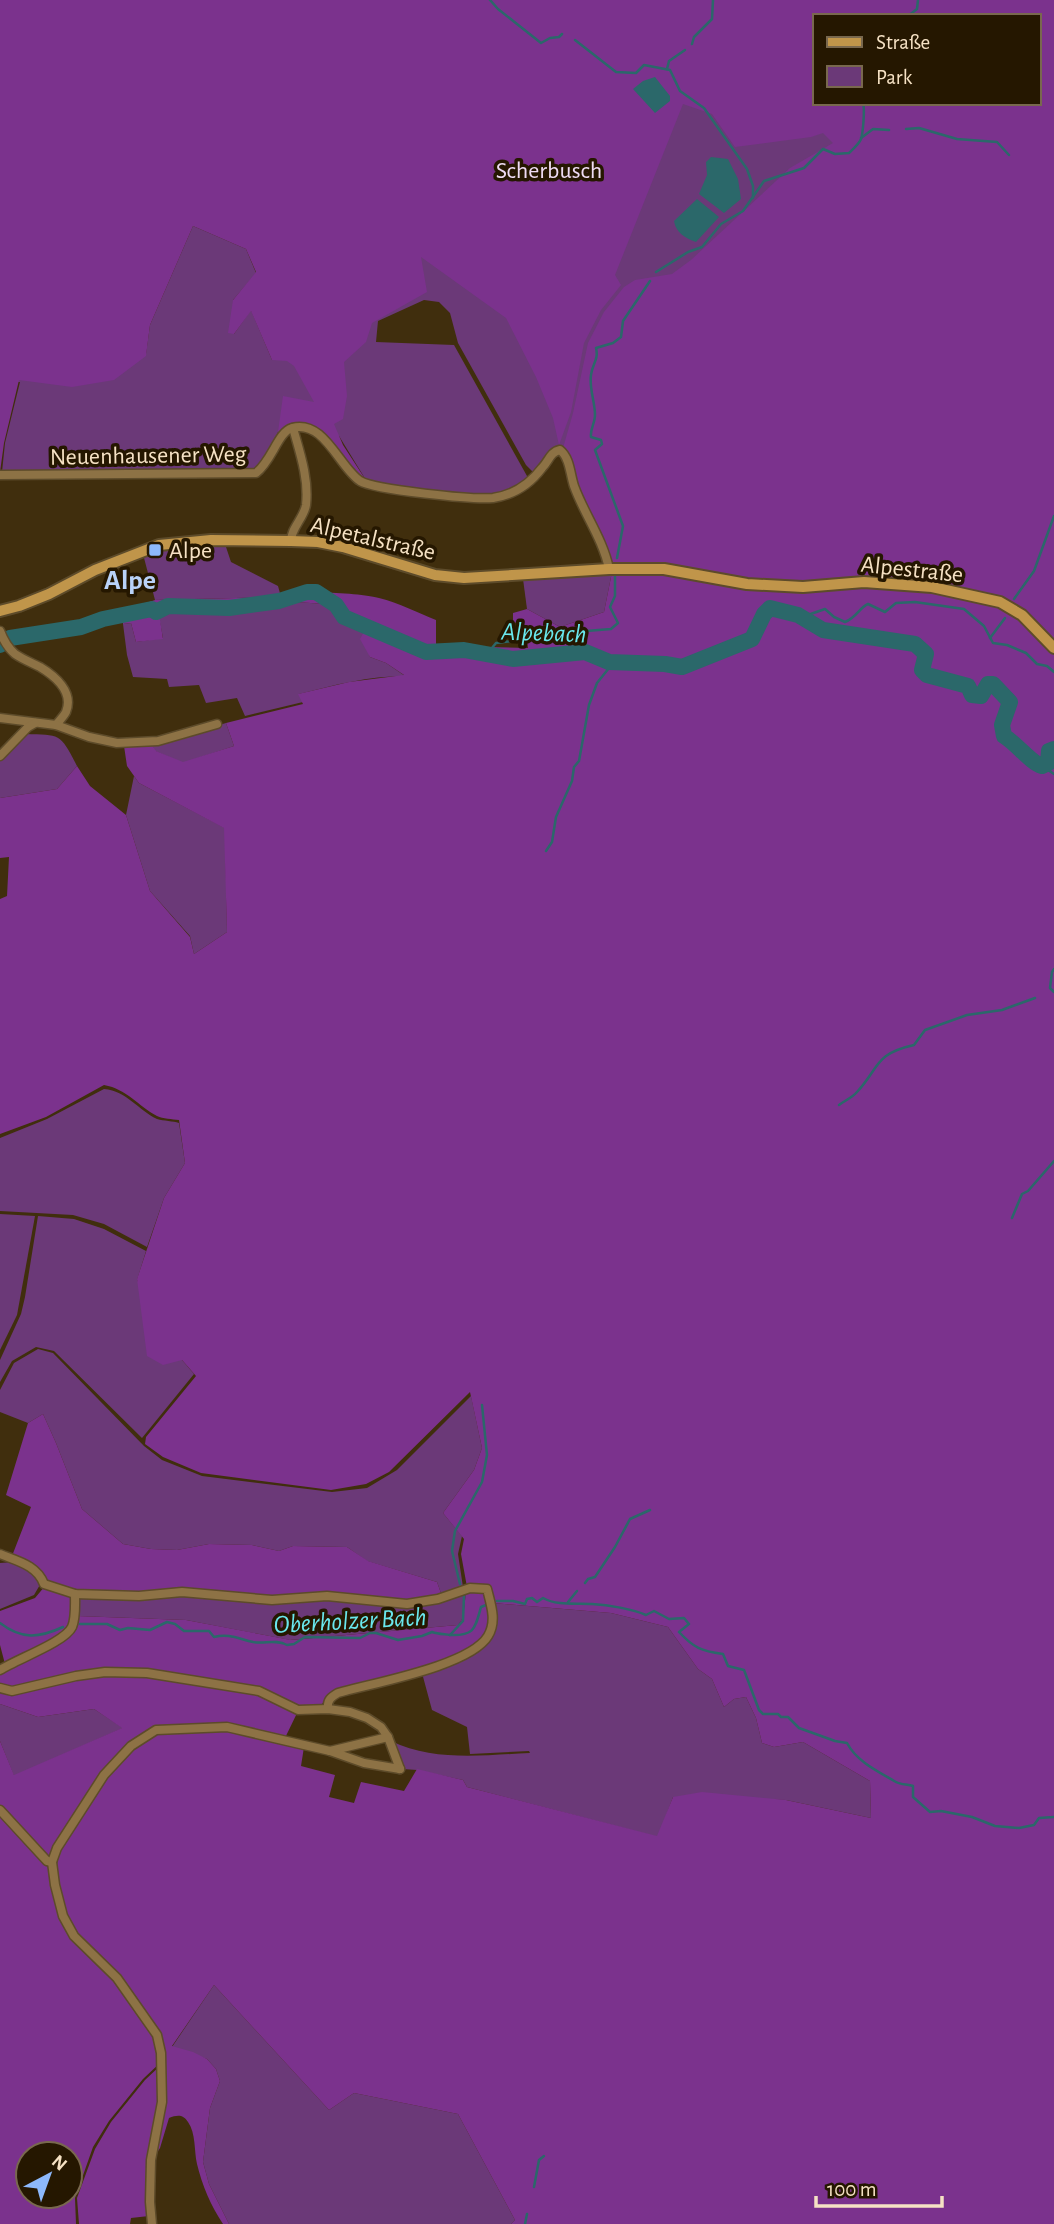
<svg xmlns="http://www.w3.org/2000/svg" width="1054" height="2224" viewBox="0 0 1054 2224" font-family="'Alegreya Sans',sans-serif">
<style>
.green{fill:#6b3978;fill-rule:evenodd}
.forest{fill:#7b328d;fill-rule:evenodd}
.water{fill:#2b686a}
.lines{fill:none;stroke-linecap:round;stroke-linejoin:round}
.stream{stroke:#2b686a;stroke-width:2.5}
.river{stroke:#2b686a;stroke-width:16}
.minor-casing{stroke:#5d4b2a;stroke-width:11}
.secondary-casing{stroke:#5d4b2a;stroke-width:14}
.minor{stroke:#8d7245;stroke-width:8}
.secondary{stroke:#c0954a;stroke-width:10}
.poi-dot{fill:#8db9fc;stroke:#251700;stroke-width:2.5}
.labels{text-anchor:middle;stroke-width:7;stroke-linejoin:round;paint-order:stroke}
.park-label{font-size:24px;fill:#efdcf4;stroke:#251700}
.street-label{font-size:24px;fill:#f6e2c4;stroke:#251700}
.poi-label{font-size:24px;fill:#f6e2c4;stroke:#251700;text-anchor:start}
.water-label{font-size:26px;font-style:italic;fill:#6ae8ed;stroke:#251700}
.quarter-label{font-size:28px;font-weight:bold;fill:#b9d2f8;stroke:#251700}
</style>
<rect width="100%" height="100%" fill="#402e0d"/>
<g class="green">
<path d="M0 0 814 16V103H916L567 456 549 452 537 471H532L526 465 458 343 450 313 439 302 424 300 378 321 376 342 454 345 527 476V480C521 485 515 490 508 492 473 501 406 488 369 485L339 436 300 419 278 432 269 454 259 469 2 472 5 443 20 382H14ZM182 217 260 252 272 360 251 310 234 334 233 300 256 273 246 249 193 226 150 325 146 354 131 345Z"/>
<path d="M225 544 231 562 278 586 281 597 155 600 143 554 180 547Z"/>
<path d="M612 572 604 612 560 627 527 609 523 579Z"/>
<path d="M295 602 326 604 365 630 370 657 386 663 405 676C369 676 334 685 299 694L303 702 245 716 237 698 206 703 199 685 169 687 167 679 133 677 127 655 123 624 131 623 136 642 163 638 157 607 222 610Z"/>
<path d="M226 723 234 746 183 763 155 751 152 745Z"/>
<path d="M25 734C61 735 60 733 77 766L57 789 0 798V760Z"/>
<path d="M134 776 139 783 225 828 227 932 194 954 190 936 150 891 126 815Z"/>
<path d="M104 1089C127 1091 138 1110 157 1119 164 1121 173 1121 179 1123L185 1163 164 1198 147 1247 104 1224 73 1215 0 1211V1138L47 1119Z"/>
<path d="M0 1214 35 1216 17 1315 0 1350Z"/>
<path d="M38 1216 74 1219 104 1229 146 1251 137 1280 182 1360 194 1374 142 1438 54 1351 36 1347 12 1361 0 1382V1360L21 1314 25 1297Z"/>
<path d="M38 1349 53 1353 144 1446 162 1460 202 1476 332 1492 367 1488 397 1470 471 1396 482 1448 474 1470 443 1513 462 1536 458 1554 463 1587 442 1596 437 1582 367 1561 347 1547 293 1546 279 1551 252 1545 209 1544 177 1550 151 1549 123 1544 82 1509 56 1443 43 1414 28 1423 0 1412V1390L14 1363Z"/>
<path d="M14 1562 30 1569 41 1583 34 1595 0 1609V1563Z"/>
<path d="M466 1592 463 1618 458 1625 290 1640 186 1620 77 1616 79 1598 82 1596 182 1594 327 1598 388 1604Z"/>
<path d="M493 1603 611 1613 668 1627 698 1669 712 1679 724 1707 734 1699 746 1697 756 1718 762 1743 774 1747 803 1742 870 1781 871 1818 786 1800 673 1797 658 1837 467 1787 463 1780 417 1770 403 1769 391 1741C434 1762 484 1755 530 1753L529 1751 470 1754 467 1727 432 1710 422 1673Z"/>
<path d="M0 1704 38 1717 94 1709 123 1728 14 1776 0 1741Z"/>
<path d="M214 1985 329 2110 354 2093 458 2114 515 2220 511 2224H229L209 2184 203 2162 210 2108 220 2081 216 2069 207 2059 172 2047Z"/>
</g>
<g class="forest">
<path d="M0 0H1054V643L1024 612 934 583 803 584 748 582 612 564 578 488 563 448 573 413 588 343 604 312 624 287 635 280 672 274 691 260 790 168 833 143 823 133 811 137 735 147 712 114 683 104 615 275 621 285 601 310 584 343 571 412 559 445 553 418 536 377 506 318 421 257 427 292 372 323 366 342 344 362 347 396 343 419 334 424 343 445 369 485 358 478 328 440 292 425 278 432 283 396 314 402 294 366 287 361 272 360 251 311 234 334 228 333 233 300 256 272 246 249 193 226 150 325 146 356 114 380 72 387 19 380 4 443 0 472ZM814 16H1038V103H814Z"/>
<path d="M647 571 719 582 932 589 999 604 1019 616 1054 652V2224H511L515 2220 458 2114 354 2093 329 2110 214 1985 172 2046 193 2052 207 2059 216 2069 220 2081 210 2108 203 2162 209 2184 229 2224H223C211 2206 202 2185 197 2164 194 2151 196 2133 188 2122 183 2114 177 2115 169 2118L160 2148 152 2160 163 2102 161 2062 143 2079 109 2121 93 2147 75 2198 76 2224H0V1741L14 1775 122 1728 94 1709 38 1717 0 1704V1673L56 1644 77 1616 186 1620 291 1640 458 1625 463 1618 466 1592 485 1591C489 1605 494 1618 487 1633 475 1660 360 1686 329 1695L319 1708 299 1709 284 1740 304 1747 301 1766 335 1775 329 1797 354 1803 361 1782 404 1791 417 1769 463 1780 467 1787 657 1836 673 1797 702 1792 786 1800 871 1818 870 1781 803 1742 774 1747 762 1743 756 1718 746 1697 734 1699 724 1707 712 1679 698 1669 668 1627 611 1613 493 1603 488 1588 467 1587 461 1554 464 1539 443 1513 474 1470 482 1448 470 1392 389 1472 366 1484 331 1490 201 1473 163 1457 145 1444 146 1437 196 1376 182 1360 163 1365 147 1356 137 1279 164 1198 185 1163 179 1120C172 1119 163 1119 157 1116 138 1106 127 1089 104 1085L46 1117 0 1134V899L7 896 9 857 0 858V798L57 789 77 766 90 786 126 815 150 891 190 937 194 954 227 932 224 828 139 783 127 766 124 746 152 745 156 751 183 762 234 746 226 723 303 704 298 694 349 682 404 675 386 663 370 657 360 639 365 630 326 604 295 602 222 610 158 607 163 639 136 642 131 623 123 624 122 611 155 600 281 597C295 589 362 593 379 598 399 603 418 613 436 620V646L528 648 525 625 513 622V613L527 609 560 627 604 612 612 572ZM28 2154H70V2196H28Z"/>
<path d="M43 1414 56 1443 82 1509 123 1544 151 1549 177 1550 209 1544 252 1545 279 1551 293 1546 347 1547 368 1561 437 1582 442 1596 423 1601 327 1595 272 1599 75 1592 45 1583 12 1556 31 1507 6 1495 28 1423Z"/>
<path d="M45 1586 73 1596C73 1604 74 1616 71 1624 63 1643 23 1653 5 1664L0 1645V1611L35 1598Z"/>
<path d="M161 2065V2101L149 2161V2216L131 2218 130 2224H79L77 2198 95 2149 111 2122 145 2080Z"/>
</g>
<g class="water">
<path d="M655 77 670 96V101L655 113 633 89 643 81Z"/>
<path d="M711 157 728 159 738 179 741 199 724 213 699 194 707 175 706 162Z"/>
<path d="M697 199 719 217 696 242C685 238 676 233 674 221Z"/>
</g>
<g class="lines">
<g class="stream">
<path d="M490 0 498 9 541 43 550 38 559 37 562 34"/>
<path d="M908 16 917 9 918 0"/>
<path d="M575 40 616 72 636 73 644 65 670 70 680 91 704 108 747 169 753 186V198"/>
<path d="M692 44 694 37 712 19 713 0"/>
<path d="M667 69 669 61 685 50"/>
<path d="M906 129 919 128 957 139 997 142 1009 155"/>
<path d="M861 138 873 129 889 130"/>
<path d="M656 272 688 252 702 247 721 224 743 211 764 181 804 168 823 149 835 154 849 153C853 149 859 144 861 139 863 133 865 109 863 103"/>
<path d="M617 558 623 526 595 450 602 444 601 440 591 437C590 429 595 423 595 415 595 401 589 389 591 375 592 364 599 360 596 348L613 343 621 337 623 321 650 281"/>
<path d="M1014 599 1034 571 1054 516"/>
<path d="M802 617 825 609 834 617 845 622C857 617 859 608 868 604L885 612 896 603 915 602 964 609 984 626 993 643 1007 645 1026 653 1037 664 1047 666 1054 672"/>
<path d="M990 638 1005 618"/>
<path d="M487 654 496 643 547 637 550 631 556 629 574 632 611 629 618 623 610 607 615 596V574"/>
<path d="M1042 766 1054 774"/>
<path d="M546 851 552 842 556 817 572 781 574 767 579 761 589 705 597 683 609 668V662"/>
<path d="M1054 969 1052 972 1050 988 1054 992"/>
<path d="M839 1105C844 1101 852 1098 857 1092 880 1067 874 1054 914 1045L925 1030 967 1015 1002 1010 1035 998"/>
<path d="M1012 1218 1022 1194 1028 1191 1054 1161"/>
<path d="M585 1583 588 1579 595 1577 615 1547 630 1519 650 1510"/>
<path d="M460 1584 452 1551 455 1531 482 1482 487 1455 482 1405"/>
<path d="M497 1601H513L525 1604 527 1599 532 1598 537 1602 543 1598C557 1606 576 1603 592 1604 608 1605 633 1609 646 1615L654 1611 669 1619 684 1618 689 1624 679 1632C694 1648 701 1651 723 1654L728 1666 744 1670 759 1710 763 1714H778L781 1717H788L799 1728 835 1741 847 1743C857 1762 879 1772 896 1782 901 1785 908 1784 913 1786V1797L930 1812 941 1811 972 1817 995 1826 1019 1828 1034 1825 1039 1818 1054 1817"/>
<path d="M568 1602 577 1591"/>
<path d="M0 1623C22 1640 39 1638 63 1627"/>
<path d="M80 1624H107L120 1630 128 1628 150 1630 167 1622 175 1624 184 1631H209L214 1637C229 1633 239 1639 253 1642 265 1644 276 1639 287 1645L294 1644 305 1637 360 1638 370 1633H376L398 1640 422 1636 432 1632C438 1634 443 1634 450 1635 475 1636 475 1628 481 1607L486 1605"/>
<path d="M450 1635 463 1621 464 1595"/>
<path d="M534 2187 539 2160 544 2156"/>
<path d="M525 2224 527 2214"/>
</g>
<path class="river" d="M0 645 10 638 81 627 103 619 152 609 156 612 168 606 229 608 279 601 307 592H316L336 605 344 617 426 652 464 650 513 659 585 652 609 662 665 664 682 667 752 639 764 614 770 608 798 615 823 630 915 644 926 654 922 670 927 675 968 686 972 695 981 696 988 684H993L1010 702 1002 725 1004 736C1017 744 1031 763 1042 766L1048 763 1049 751 1054 749"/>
<defs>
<g id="minor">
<path d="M1 475 256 473C272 461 278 432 292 428 324 419 339 467 360 481 375 490 474 500 493 498 513 495 530 484 542 468 549 461 550 452 560 450 570 458 570 474 574 486 584 514 603 539 609 569"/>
<path d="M291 541C291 528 304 518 306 505 309 479 300 453 293 428"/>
<path d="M0 631C3 639 8 648 15 654 22 659 32 663 40 667 55 676 74 692 66 712 64 716 59 721 56 725"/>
<path d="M0 718 56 725 89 737 117 743 158 741 217 724"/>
<path d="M0 756 28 727 35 723"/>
<path d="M0 1554C17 1561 37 1565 44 1584L75 1594 139 1596 182 1592 272 1600 327 1596 407 1604 438 1599 470 1588 487 1589C491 1605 497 1621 488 1636 470 1666 373 1683 338 1693 331 1697 327 1700 328 1709"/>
<path d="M0 1670C17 1659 65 1642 72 1627 76 1618 75 1604 75 1594"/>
<path d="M0 1688 12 1691 76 1676 105 1672 147 1673 259 1691 298 1710 328 1709 350 1712 367 1718 381 1727 388 1737 400 1769"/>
<path d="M330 1751 388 1737"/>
<path d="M0 1810 47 1861 52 1862"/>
<path d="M152 2224 150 2202 151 2160 162 2102 161 2053 157 2035 117 1978 74 1936 63 1916 55 1885 52 1862 57 1848 104 1775 131 1746 156 1730 227 1727 330 1751 364 1763 400 1769"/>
</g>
<path id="secondary" d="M0 611 19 606 49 594 95 570 159 545 211 540 291 541 318 542 343 547 435 575 464 578 609 569H664L747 584 803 587 864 582 932 587 1000 602 1022 615 1054 648"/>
</defs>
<use href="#minor" class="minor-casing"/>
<use href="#secondary" class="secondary-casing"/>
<use href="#minor" class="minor"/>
<use href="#secondary" class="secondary"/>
</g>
<rect class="poi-dot" x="148" y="543" width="14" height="14" rx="3.5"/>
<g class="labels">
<g class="park-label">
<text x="549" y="178">Scherbusch</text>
</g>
<g class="street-label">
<text transform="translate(148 455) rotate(-1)" y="8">Neuenhausener Weg</text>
<text transform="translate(373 538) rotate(13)" y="8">Alpetalstraße</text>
<text transform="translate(912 569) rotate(6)" y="8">Alpestraße</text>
</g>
<g class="poi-label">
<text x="169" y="558">Alpe</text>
</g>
<g class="water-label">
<text transform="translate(544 632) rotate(2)" y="9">Alpebach</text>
<text transform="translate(350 1620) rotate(-3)" y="9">Oberholzer Bach</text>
</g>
<g class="quarter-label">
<text x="130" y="589">Alpe</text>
</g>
</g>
<rect x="813" y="14" width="228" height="91" fill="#251700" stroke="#79684e" stroke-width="2"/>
<rect x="827" y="37" width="35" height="10" fill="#c0954a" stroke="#79684e" stroke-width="2"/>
<text x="876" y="49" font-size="21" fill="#f6e2c4">Straße</text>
<rect x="827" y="66" width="35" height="21" fill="#6b3978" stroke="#79684e" stroke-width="2"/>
<text x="876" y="84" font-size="21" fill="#f6e2c4">Park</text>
<g transform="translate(49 2175) rotate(41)"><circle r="33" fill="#251700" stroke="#79684e" stroke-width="2"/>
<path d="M0-5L12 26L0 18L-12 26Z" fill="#8db9fc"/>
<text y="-10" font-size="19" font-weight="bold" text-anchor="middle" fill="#f6e2c4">N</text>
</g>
<path d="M816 2196v10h126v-10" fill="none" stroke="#f6e2c4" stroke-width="3.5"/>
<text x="827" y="2196" font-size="21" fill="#f6e2c4" stroke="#251700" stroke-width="5" paint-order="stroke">100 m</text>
</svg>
